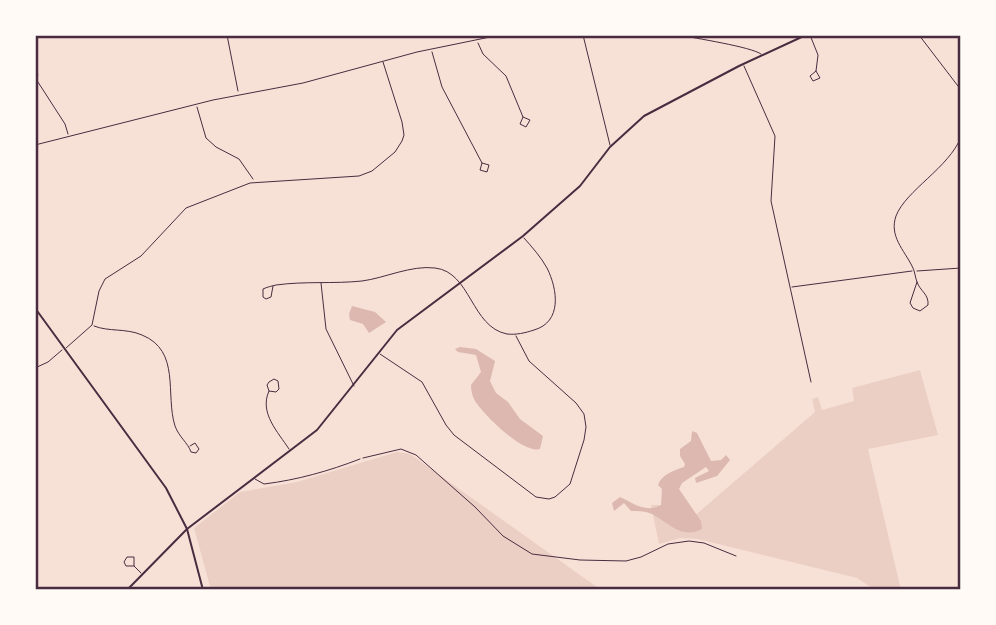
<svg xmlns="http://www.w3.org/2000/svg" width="996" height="625" viewBox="0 0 996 625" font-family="Quicksand,sans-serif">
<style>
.green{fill:#ebcfc5}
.water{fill:#dcb8b0}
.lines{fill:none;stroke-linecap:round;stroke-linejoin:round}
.service{stroke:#4a2c40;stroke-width:1}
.minor{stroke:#4a2c40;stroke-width:1}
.tertiary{stroke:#4a2c40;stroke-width:2}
.neatline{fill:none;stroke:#4a2c40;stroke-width:2.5}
</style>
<rect width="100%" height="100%" fill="#f7e1d7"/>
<g class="green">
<path d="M920 370 938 435 868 449 901 590H875L857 578 698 539 680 538 659 544 651 505H676L692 518 815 412 812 399 818 397 822 410 854 401 852 388Z"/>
<path d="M397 452 410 454 601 590H211L194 528 240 492 297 482Z"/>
</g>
<g class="water">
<path d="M352 306 375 312 386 322 369 333 363 324 350 320 349 314Z"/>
<path d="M460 347 476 349 495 361 490 381 496 393 508 402 520 419 543 436 540 449C523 454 484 415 475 401 472 396 471 390 471 385L481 372 476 355 458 352 455 349Z"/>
<path d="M692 431 697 433 711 461 721 460 726 455 730 460 717 476 696 483 695 478 709 471 706 467 682 483 679 489 701 521 702 529C682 539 671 525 654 515 647 511 639 511 631 511L624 503 614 511 612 503 620 497C635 504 645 513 661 505L662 489 658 485C661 475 674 470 684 467L685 464 680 456V449L691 441Z"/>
</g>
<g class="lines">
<path class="service" d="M363 458 401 449 416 455 475 507 503 536 532 554 580 560 626 561 641 557 668 544 689 541 704 543 736 556"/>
<g class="minor">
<path d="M227 35 238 91"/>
<path d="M583 35 610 145"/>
<path d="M679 35C694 38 752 47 761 54"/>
<path d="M810 35 818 55 816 71 810 76 813 81 820 78 816 71"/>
<path d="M919 35 961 90"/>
<path d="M478 43 483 54 506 76 523 117 520 124 526 127 530 120 523 117"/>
<path d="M432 52 442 87 482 163 480 170 487 172 489 165 482 163"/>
<path d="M744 66 775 136 771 201 811 382"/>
<path d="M35 70 38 75 35 79"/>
<path d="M36 79 65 124 68 134"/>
<path d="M197 107 206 138 216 147 239 159 253 179"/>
<path d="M35 145 213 100 303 83 417 52 500 35"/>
<path d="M917 271 961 268"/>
<path d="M917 282 910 303 913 308 920 311 928 305C929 294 920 291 917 282 915 277 915 271 912 266 904 250 889 236 896 216 906 190 949 168 961 137"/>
<path d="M321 283 326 329 354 386"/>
<path d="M273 286 271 297 266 299 263 297V289C267 287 272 286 276 285 305 281 333 284 362 281 385 278 411 265 435 268 471 272 471 327 507 334 516 335 525 333 534 330 562 322 558 290 547 268 541 257 532 247 524 238"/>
<path d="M792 287 912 271"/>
<path d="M94 326C109 332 126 328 142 335 181 351 165 394 175 426 179 437 188 443 191 452L196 453 199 449 195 443 190 446"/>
<path d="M66 348 92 325 99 291 105 279 141 256 186 208 250 183 359 176 372 171 395 152 402 141 404 135 402 122 383 62"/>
<path d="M380 354 422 382 446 425 454 435 536 497 549 499 555 497 570 484 584 440 586 427 584 414 576 403 529 361 516 336"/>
<path d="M35 368 48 362 62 350"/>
<path d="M269 391 267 385 269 382 274 379 278 381 279 389 276 392 269 391C259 413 278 432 289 449"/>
<path d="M255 479 264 484C297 480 329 471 360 459"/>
<path d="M134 566H126L124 562 127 557H134V566L141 573"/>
</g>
<g class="tertiary">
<path d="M35 308 166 488 187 529 203 590"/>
<path d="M127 590 187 529 317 430 397 330 523 236 580 186 610 147 644 116 739 66 806 35"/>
</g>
</g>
<rect width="996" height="625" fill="none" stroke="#fffaf5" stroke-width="74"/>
<rect x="37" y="37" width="922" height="551" class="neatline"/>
</svg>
